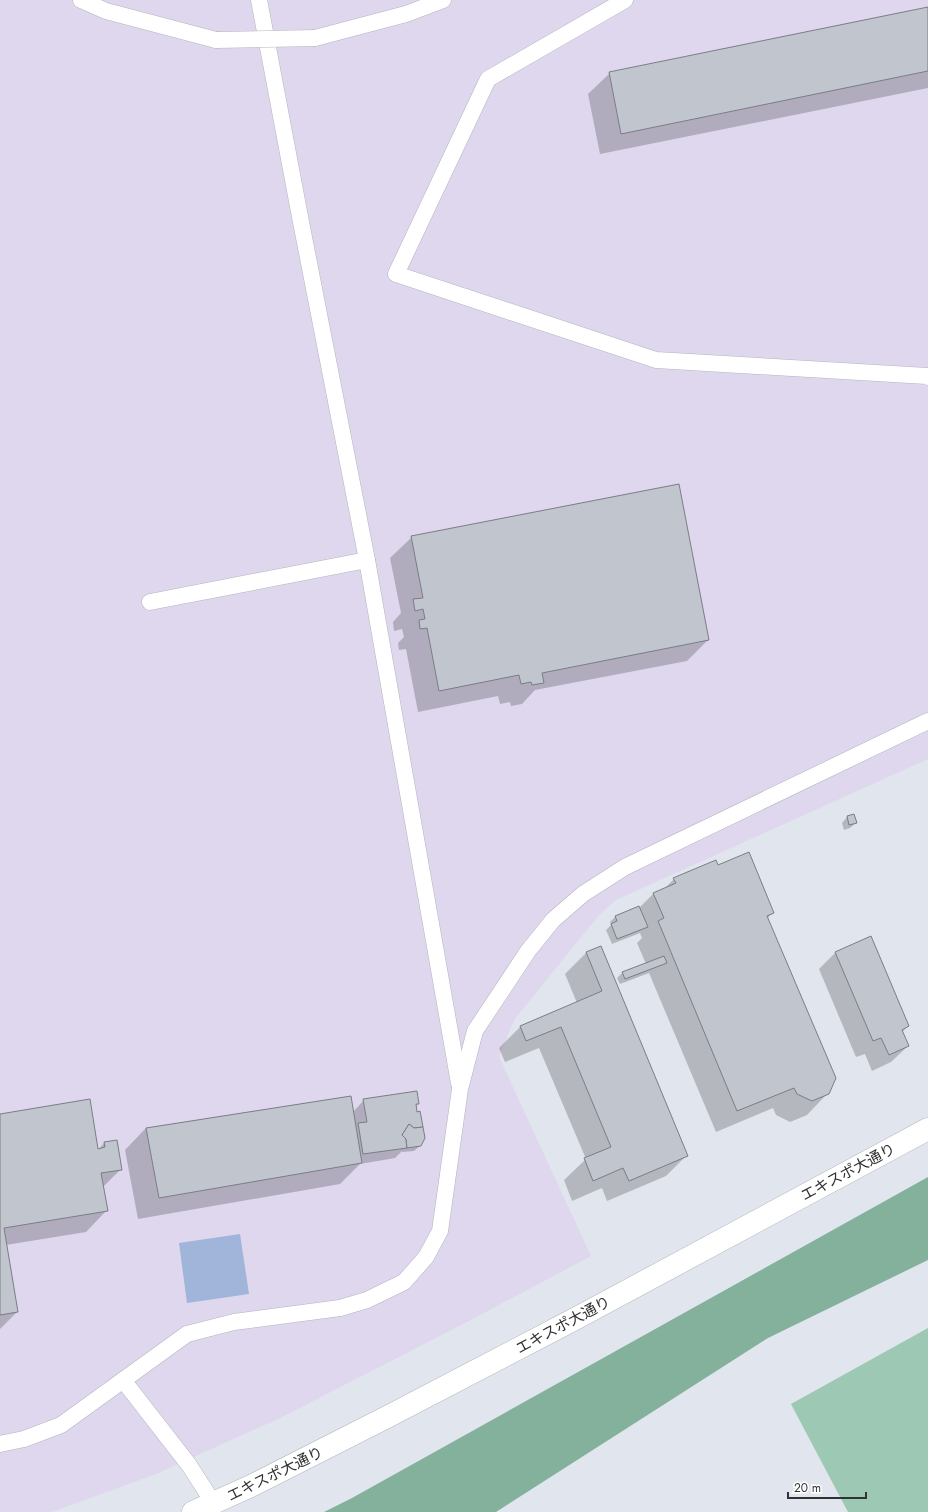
<svg xmlns="http://www.w3.org/2000/svg" width="928" height="1512" viewBox="0 0 928 1512" font-family="Jost,'Noto Sans JP',sans-serif">
<style>
.commercial{fill:#ded7ed}
.green{fill:#9dc8b3}
.forest{fill:#83b19b}
.water{fill:#a1b5da}
.shadow{fill:#0003}
.building{fill:#c1c5cd;stroke:#7a7e84}
.lines{fill:none;stroke-linecap:round;stroke-linejoin:round}
.service-casing{stroke:#b2b6bd;stroke-width:17}
.secondary-casing{stroke:#b2b6bd;stroke-width:23}
.service{stroke:#fff;stroke-width:16}
.secondary{stroke:#fff;stroke-width:22}
.service-bridge-casing{stroke:#b2b6bd;stroke-width:17;stroke-linecap:butt}
.service-bridge{stroke:#fff;stroke-width:16}
.labels{text-anchor:middle;stroke-width:4;stroke-linejoin:round;paint-order:stroke}
.street-label{font-size:15px;fill:#313235;stroke:#fff}
</style>
<rect width="100%" height="100%" fill="#e1e5ed"/>
<path class="commercial" d="M0 0H928V759L616 900 599 915 514 1020 499 1057 591 1256 465 1323 280 1418 156 1474 52 1512H0Z"/>
<path class="green" d="M928 1328V1512H848L791 1404Z"/>
<path class="forest" d="M928 1177V1260L768 1338 496 1512H324L352 1498Z"/>
<path class="water" d="M240 1234 249 1294 187 1303 179 1243Z"/>
<g class="shadow">
<path d="M928 8V88L600 154 588 94 610 73Z"/>
<path d="M412 537 708 640 687 661 535 690 522 704 511 706 510 702 500 704 498 696 418 712 406 649 399 650 398 643 404 637 402 629 394 631 393 622 401 613 390 558Z"/>
<path d="M853 816 856 823 850 828 844 830 842 823 847 817Z"/>
<path d="M718 866 773 912 767 919 828 1093 807 1115 790 1122 776 1115 773 1108 716 1132 649 973 620 984 617 978 623 972 646 964 637 943 642 938 640 933 612 944 606 930 611 925 610 922 615 917 638 907 639 908 654 893 663 890 674 879Z"/>
<path d="M871 938 908 1026 902 1032 908 1046 891 1062 872 1071 865 1054 856 1057 819 969 835 953Z"/>
<path d="M600 947 687 1155 666 1176 607 1201 602 1188 572 1201 564 1180 586 1159 539 1048 505 1062 499 1048 520 1027 577 1003 565 974 586 953Z"/>
<path d="M350 1097 353 1112 364 1100 418 1104 416 1106 420 1146 414 1151 402 1152V1151L395 1158 360 1164 340 1184 138 1219 125 1150 146 1128Z"/>
<path d="M0 1115 98 1150 104 1143 121 1169 103 1187 107 1210 86 1232 6 1245 17 1312 0 1329Z"/>
</g>
<g class="building">
<path d="M928 7V71L621 134 609 72Z"/>
<path d="M679 484 709 640 542 673 544 683 532 685 531 682 521 684 519 675 439 691 427 628 420 629 419 620 425 619 423 609 415 611 413 599 423 598 411 536Z"/>
<path d="M854 814 857 823 849 825 847 816Z"/>
<path d="M749 852 774 913 767 916 836 1078 829 1094 812 1101 797 1094 794 1088 737 1111 658 921 664 918 653 893 676 883 673 878 716 860 718 865Z"/>
<path d="M639 906 648 927 617 939 611 924 617 921 615 916Z"/>
<path d="M871 936 909 1026 902 1030 909 1046 889 1055 881 1038 873 1041 835 952Z"/>
<path d="M601 946 688 1156 629 1181 623 1168 593 1181 584 1158 611 1147 561 1027 526 1041 520 1026 602 991 586 952Z"/>
<path d="M664 956 667 963 625 979 622 972Z"/>
<path d="M417 1091 419 1104H416L417 1112 420 1111 423 1127 414 1128 409 1124 402 1135 406 1139 407 1148 363 1154 358 1123 367 1122 363 1099Z"/>
<path d="M351 1096 362 1163 159 1198 146 1128Z"/>
<path d="M90 1099 98 1149 105 1147 104 1142 117 1140 122 1170 101 1173 108 1211 4 1228 18 1312 0 1315V1114Z"/>
<path d="M409 1124 414 1128 423 1127 425 1138 421 1146 407 1148 406 1139 402 1135Z"/>
</g>
<g class="lines">
<defs>
<g id="service">
<path d="M81 0 106 11 216 40"/>
<path d="M259 0 301 222 367 560 459 1083"/>
<path d="M625 0 488 79 396 274 656 360 927 376 928 377"/>
<path d="M315 38 406 14 443 0"/>
<path d="M150 602 367 560"/>
<path d="M123 1380 189 1465 214 1504"/>
<path d="M0 1444 24 1439 61 1425 187 1334 234 1322 340 1308 367 1300 404 1282 426 1257 440 1231 460 1089 475 1031 528 951 553 920 583 894 625 867 928 721"/>
</g>
<path id="secondary" d="M193 1512 251 1486 387 1417 573 1320 928 1129"/>
</defs>
<use href="#service" class="service-casing"/>
<use href="#secondary" class="secondary-casing"/>
<use href="#service" class="service"/>
<use href="#secondary" class="secondary"/>
<defs>
<path id="service-bridge" d="M216 40 315 38"/>
</defs>
<use href="#service-bridge" class="service-bridge-casing"/>
<use href="#service-bridge" class="service-bridge"/>
</g>
<g class="labels">
<g class="street-label">
<text transform="translate(848 1172) rotate(-28)" y="5">エキスポ大通り</text>
<text transform="translate(563 1325) rotate(-28)" y="5">エキスポ大通り</text>
<text transform="translate(275 1474) rotate(-26)" y="5">エキスポ大通り</text>
</g>
</g>
<path d="M788 1492v6h78v-6" fill="none" stroke="#313235" stroke-width="2"/>
<text x="794" y="1492" font-size="12" fill="#313235" stroke="#ffffff" stroke-width="3" paint-order="stroke">20 m</text>
</svg>
